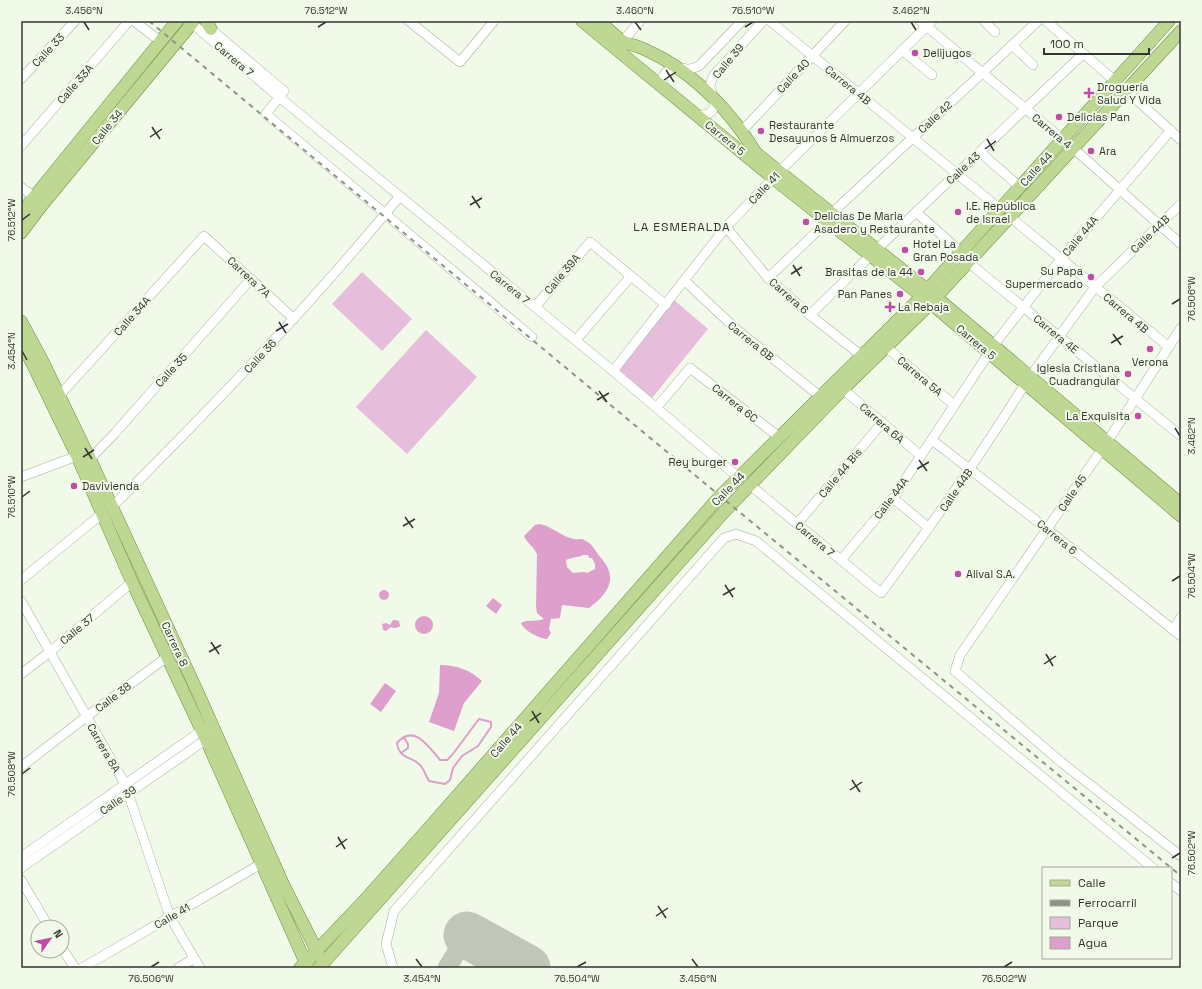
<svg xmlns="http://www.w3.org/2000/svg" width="1202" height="989" viewBox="0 0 1202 989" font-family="'Space Grotesk',sans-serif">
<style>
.green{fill:#e6bdda}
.water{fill:#de9fcd;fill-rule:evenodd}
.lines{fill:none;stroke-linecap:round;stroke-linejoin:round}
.stream{stroke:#de9fcd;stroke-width:2}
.taxiway{stroke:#c0c6b8;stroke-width:19}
.runway{stroke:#c0c6b8;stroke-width:47}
.minor-casing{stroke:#aab1a2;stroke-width:10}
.major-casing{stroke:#718e42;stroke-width:13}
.minor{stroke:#fff;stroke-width:9}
.major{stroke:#bed793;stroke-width:12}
.rail{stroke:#8f9489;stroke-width:2;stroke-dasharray:5 5;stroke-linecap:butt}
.ticks{fill:none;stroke:#333630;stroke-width:1.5}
.poi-dot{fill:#bf4ca6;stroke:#f1f9e8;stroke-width:1.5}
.labels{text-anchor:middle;stroke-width:4;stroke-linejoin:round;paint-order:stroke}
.street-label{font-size:11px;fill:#333630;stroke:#f1f9e8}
.poi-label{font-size:11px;fill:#333630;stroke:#f1f9e8;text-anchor:start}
.neighbourhood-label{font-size:12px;letter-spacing:1px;fill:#333630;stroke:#f1f9e8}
.neatline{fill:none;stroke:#333630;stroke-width:1.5}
.ticks-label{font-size:10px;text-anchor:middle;fill:#333630}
</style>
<rect width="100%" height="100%" fill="#f1f9e8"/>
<g class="green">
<path d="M362 272 412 319 382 351 332 304Z"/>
<path d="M674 300 708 329 652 398 617 369Z"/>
<path d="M426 330 477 377 407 454 356 407Z"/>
</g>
<g class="water">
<path d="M539 524C554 526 566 542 582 539 594 544 594 550 601 558 619 578 608 594 589 608L562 605 560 618 551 619 549 629 551 633 547 639C540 639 523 630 521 623 528 619 537 622 544 619L537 613 536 607 537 554C534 547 527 543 524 536L535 525ZM583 555H588L589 558H592L595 564V569L587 573 584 572 573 573 567 567 566 560C572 557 577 558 583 555Z"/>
<circle cx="384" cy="595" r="5"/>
<path d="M493 598 502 605 496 614 486 606Z"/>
<circle cx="424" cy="625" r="9"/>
<path d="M393 620H395L399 621 400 626 399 627 394 628 391 627 386 631 383 630 382 624 386 623 390 625Z"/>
<path d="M440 665C457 665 470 670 482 681L464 703 454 731 429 722 439 693Z"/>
<path d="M385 683 396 691 381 712 370 704Z"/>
</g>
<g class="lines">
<g class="stream">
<path d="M479 719 491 722V727L478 746 462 756 453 768 450 780 445 784 429 781C426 776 424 770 421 766 413 756 399 760 397 743 414 723 429 747 440 760H447L452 755Z"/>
<path d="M401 753 408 748V744L404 738"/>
</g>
<path class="taxiway" d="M447 968 467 935"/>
<path class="runway" d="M467 935 527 968"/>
<defs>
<g id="minor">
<path d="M134 21 160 41"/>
<path d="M189 21 279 97 613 371 739 478"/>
<path d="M409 21 460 62 494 21"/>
<path d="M770 21 1000 209"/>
<path d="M920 21 1073 148 1181 244"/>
<path d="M984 21 995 32"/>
<path d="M1046 21 1115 81"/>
<path d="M207 26 284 91 266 114 532 337"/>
<path d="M623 41 640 21"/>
<path d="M1012 45 1033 65"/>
<path d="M902 50 932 75"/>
<path d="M21 79 75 21"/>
<path d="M665 89C658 80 664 69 676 68 680 67 685 69 689 69 692 69 696 67 699 66L742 21"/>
<path d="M1126 90 1181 140"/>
<path d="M694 113C703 117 715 115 714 102 714 97 711 92 710 87 710 83 712 79 714 75L763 21"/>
<path d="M742 131 845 21"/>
<path d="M21 146 129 21"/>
<path d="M980 152 1020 187"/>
<path d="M21 187 34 197"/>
<path d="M916 212 961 252"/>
<path d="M832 213 1038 21"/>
<path d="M1010 217 1169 347"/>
<path d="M726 227 768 278 810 315 862 356"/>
<path d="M877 249 1083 54"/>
<path d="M968 262 1181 436"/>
<path d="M768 278 828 221"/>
<path d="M685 281 736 329 821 397"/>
<path d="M535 307 590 242 666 305"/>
<path d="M810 315 870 256"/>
<path d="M1181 328 1107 442 960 655 955 671 1061 762 1181 856"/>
<path d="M576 340 631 276"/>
<path d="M993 346 1061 259 1171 130"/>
<path d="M886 347 954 405"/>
<path d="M613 371 726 227 783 168 932 21"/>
<path d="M1030 377 1095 287 1181 204"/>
<path d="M843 389 921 456"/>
<path d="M59 396 204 236 294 319"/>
<path d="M657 407 690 368 779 437"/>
<path d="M932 440 1047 529 1181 636"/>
<path d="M90 459 115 433 251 279"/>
<path d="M21 477 77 456"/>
<path d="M750 485 881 593C932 525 980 456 1025 384"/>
<path d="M893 498 929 528"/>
<path d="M112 507C212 407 310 306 400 196"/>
<path d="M797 524 882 423"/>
<path d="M841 560 893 498 989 353"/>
<path d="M21 580 103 513"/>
<path d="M21 601 125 784 170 917 200 968"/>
<path d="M1173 630 1181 617"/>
<path d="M21 674 51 651 132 582"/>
<path d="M21 767 86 717 167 657"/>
<path d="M21 857 207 727"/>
<path d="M21 868 211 736"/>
<path d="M21 880 49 927"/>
<path d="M1171 883 1181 891"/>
<path d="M62 948 75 968"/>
<path d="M82 968 261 864"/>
<path d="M178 968 193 959"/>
<path d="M393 968 386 944 394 911 724 538 736 534 756 541 1153 868"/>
</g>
<g id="major">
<path d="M206 21 211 29"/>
<path d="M582 21 773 178 934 306 1181 516"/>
<path d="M599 21C606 27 614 35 622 41 627 44 634 45 639 47 647 50 654 54 662 58 702 81 732 114 756 153L924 287 1181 504"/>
<path d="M21 213 177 21"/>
<path d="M21 233 42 205 194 21"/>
<path d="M21 321 42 360 90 459 198 693 283 884 320 957"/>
<path d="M21 343 33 365 77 456 132 582 208 744 308 968"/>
<path d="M300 968 363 902 435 821 720 496 918 300 1169 21"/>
<path d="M319 968 724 512 843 389 927 307 1181 31"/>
</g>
</defs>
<use href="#minor" class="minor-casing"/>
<use href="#major" class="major-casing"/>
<use href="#minor" class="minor"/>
<use href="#major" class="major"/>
<path class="rail" d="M149 21 720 496 1181 876"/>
</g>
<path class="ticks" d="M84 22 89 30M635 22 641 30M911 22 916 30M318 27 326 22M745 27 753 22M666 70 674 82M664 80 676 72M152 127 160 139M150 137 162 129M987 139 994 151M985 149 996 141M472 196 480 208M470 205 482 198M22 220 30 214M793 265 800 276M791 274 802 267M1172 304 1180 299M279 322 286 333M276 331 288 324M1113 334 1121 345M1111 343 1123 336M22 351 27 360M599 391 607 402M597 400 609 393M1175 428 1180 436M85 448 92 459M83 457 94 450M919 460 927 471M917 469 929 462M22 497 30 491M405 517 413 528M403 526 415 519M1172 581 1180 576M725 585 733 597M723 595 735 588M211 642 219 654M209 652 221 645M1046 654 1053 666M1044 664 1056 656M532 711 539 723M530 721 541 713M22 774 30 768M852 780 860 792M850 790 862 782M338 837 345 849M336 847 347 839M1172 858 1180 853M658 906 666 918M656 916 668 908M416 959 422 967M692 959 698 967M151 967 159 962M577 967 586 962M1004 967 1012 962"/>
<g class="poi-dot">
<circle cx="915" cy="53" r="4"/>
<path d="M1087 87h4v4h4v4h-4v4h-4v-4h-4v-4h4z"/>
<circle cx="1059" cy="117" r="4"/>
<circle cx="761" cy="131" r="4"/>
<circle cx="1091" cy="151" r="4"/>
<circle cx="958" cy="212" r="4"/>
<circle cx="806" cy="222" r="4"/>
<circle cx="905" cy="250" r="4"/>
<circle cx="921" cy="272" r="4"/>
<circle cx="1091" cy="277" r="4"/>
<circle cx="900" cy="294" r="4"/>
<path d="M888 301h4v4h4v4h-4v4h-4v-4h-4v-4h4z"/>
<circle cx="1150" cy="349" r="4"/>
<circle cx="1128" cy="374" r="4"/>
<circle cx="1138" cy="416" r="4"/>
<circle cx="735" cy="462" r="4"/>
<circle cx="74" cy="486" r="4"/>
<circle cx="958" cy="574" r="4"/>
</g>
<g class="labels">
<g class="street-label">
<text transform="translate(48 50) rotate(-47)" y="4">Calle 33</text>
<text transform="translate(234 59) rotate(40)" y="4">Carrera 7</text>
<text transform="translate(728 61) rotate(-50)" y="4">Calle 39</text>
<text transform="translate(793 76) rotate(-47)" y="4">Calle 40</text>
<text transform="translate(75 84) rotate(-49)" y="4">Calle 33A</text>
<text transform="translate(848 85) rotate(39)" y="4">Carrera 4B</text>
<text transform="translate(935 117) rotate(-43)" y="4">Calle 42</text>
<text transform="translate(107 127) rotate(-51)" y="4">Calle 34</text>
<text transform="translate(1052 131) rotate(40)" y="4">Carrera 4</text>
<text transform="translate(725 138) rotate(39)" y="4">Carrera 5</text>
<text transform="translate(963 168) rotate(-43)" y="4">Calle 43</text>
<text transform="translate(1036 169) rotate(-48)" y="4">Calle 44</text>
<text transform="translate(764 188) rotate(-46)" y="4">Calle 41</text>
<text transform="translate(1150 234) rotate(-44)" y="4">Calle 44B</text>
<text transform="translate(1080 236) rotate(-50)" y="4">Calle 44A</text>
<text transform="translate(562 274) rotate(-50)" y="4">Calle 39A</text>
<text transform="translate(249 277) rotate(43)" y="4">Carrera 7A</text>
<text transform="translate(510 287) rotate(39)" y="4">Carrera 7</text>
<text transform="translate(789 296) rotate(41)" y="4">Carrera 6</text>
<text transform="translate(1126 313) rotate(40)" y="4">Carrera 4B</text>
<text transform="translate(132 316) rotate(-48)" y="4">Calle 34A</text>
<text transform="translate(1056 334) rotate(39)" y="4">Carrera 4E</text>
<text transform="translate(751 341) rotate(39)" y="4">Carrera 6B</text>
<text transform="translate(976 342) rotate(40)" y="4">Carrera 5</text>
<text transform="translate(260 356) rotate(-47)" y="4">Calle 36</text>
<text transform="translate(171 370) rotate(-48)" y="4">Calle 35</text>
<text transform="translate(920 376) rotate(40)" y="4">Carrera 5A</text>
<text transform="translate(735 403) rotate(38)" y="4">Carrera 6C</text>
<text transform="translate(882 423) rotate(41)" y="4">Carrera 6A</text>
<text transform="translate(840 473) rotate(-50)" y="4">Calle 44 Bis</text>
<text transform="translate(728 489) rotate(-46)" y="4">Calle 44</text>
<text transform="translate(956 490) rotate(-56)" y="4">Calle 44B</text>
<text transform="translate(1072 493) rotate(-56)" y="4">Calle 45</text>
<text transform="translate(891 498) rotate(-53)" y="4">Calle 44A</text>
<text transform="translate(1057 537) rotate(39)" y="4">Carrera 6</text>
<text transform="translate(815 539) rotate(40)" y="4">Carrera 7</text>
<text transform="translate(77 629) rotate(-40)" y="4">Calle 37</text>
<text transform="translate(175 644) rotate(65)" y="4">Carrera 8</text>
<text transform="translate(113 697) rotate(-37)" y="4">Calle 38</text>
<text transform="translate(506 740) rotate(-49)" y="4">Calle 44</text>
<text transform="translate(104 748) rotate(60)" y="4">Carrera 8A</text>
<text transform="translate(118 800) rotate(-35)" y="4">Calle 39</text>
<text transform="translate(172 916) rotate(-30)" y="4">Calle 41</text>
</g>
<g class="poi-label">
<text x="923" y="57">Delijugos</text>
<text x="1097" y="91">Droguería<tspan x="1097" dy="13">Salud Y Vida</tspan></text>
<text x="1067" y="121">Delicias Pan</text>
<text x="769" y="129">Restaurante<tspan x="769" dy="13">Desayunos &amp; Almuerzos</tspan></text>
<text x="1099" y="155">Ara</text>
<text x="966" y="210">I.E. República<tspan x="966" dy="13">de Israel</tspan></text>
<text x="814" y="220">Delicias De Maria<tspan x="814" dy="13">Asadero y Restaurante</tspan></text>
<text x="913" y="248">Hotel La<tspan x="913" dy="13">Gran Posada</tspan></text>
<text x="1083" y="275" text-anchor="end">Su Papa<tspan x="1083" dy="13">Supermercado</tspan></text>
<text x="913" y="276" text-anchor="end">Brasitas de la 44</text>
<text x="892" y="298" text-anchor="end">Pan Panes</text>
<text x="898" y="311">La Rebaja</text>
<text x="1150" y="366" text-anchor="middle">Verona</text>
<text x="1120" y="372" text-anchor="end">Iglesia Cristiana<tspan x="1120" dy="13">Cuadrangular</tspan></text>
<text x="1130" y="420" text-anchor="end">La Exquisita</text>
<text x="727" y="466" text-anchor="end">Rey burger</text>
<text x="82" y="490">Davivienda</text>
<text x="966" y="578">Alival S.A.</text>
</g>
<g class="neighbourhood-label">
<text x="682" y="231">LA ESMERALDA</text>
</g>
</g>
<rect width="1202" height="989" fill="none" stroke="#f1f9e8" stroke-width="44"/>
<rect x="1042" y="867" width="130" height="92" fill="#f1f9e8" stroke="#a5ab9e"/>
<rect x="1050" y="880" width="20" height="6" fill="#bed793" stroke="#a5ab9e"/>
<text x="1078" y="887" font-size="12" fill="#333630">Calle</text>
<rect x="1050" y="900" width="20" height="6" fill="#8f9489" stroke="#a5ab9e"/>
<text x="1078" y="907" font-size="12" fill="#333630">Ferrocarril</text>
<rect x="1050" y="917" width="20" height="12" fill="#e6bdda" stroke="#a5ab9e"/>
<text x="1078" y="927" font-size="12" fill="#333630">Parque</text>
<rect x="1050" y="937" width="20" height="12" fill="#de9fcd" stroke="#a5ab9e"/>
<text x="1078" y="947" font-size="12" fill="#333630">Agua</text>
<g transform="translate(50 939) rotate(57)"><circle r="19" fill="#f1f9e8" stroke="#a5ab9e"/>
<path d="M0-3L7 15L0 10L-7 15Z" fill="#bf4ca6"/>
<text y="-6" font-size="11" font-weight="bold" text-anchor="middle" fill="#333630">N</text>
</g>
<path d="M1044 48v6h105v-6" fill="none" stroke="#333630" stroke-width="2"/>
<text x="1050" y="48" font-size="12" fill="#333630" stroke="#f1f9e8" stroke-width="3" paint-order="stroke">100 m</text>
<rect x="22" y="22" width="1158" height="945" class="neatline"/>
<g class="ticks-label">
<text x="84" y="14">3.456°N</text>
<text x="326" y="14">76.512°W</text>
<text x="635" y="14">3.460°N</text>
<text x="753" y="14">76.510°W</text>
<text x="911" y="14">3.462°N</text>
<text transform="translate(11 220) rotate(-90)" y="4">76.512°W</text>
<text transform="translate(1191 299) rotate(-90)" y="4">76.506°W</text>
<text transform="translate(11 351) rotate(-90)" y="4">3.454°N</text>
<text transform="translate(1191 436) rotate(-90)" y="4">3.462°N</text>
<text transform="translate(11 497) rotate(-90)" y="4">76.510°W</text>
<text transform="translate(1191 576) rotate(-90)" y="4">76.504°W</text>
<text transform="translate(11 774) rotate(-90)" y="4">76.508°W</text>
<text transform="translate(1191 853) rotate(-90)" y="4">76.502°W</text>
<text x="151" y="982">76.506°W</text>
<text x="422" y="982">3.454°N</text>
<text x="577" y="982">76.504°W</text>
<text x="698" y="982">3.456°N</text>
<text x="1004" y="982">76.502°W</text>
</g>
</svg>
